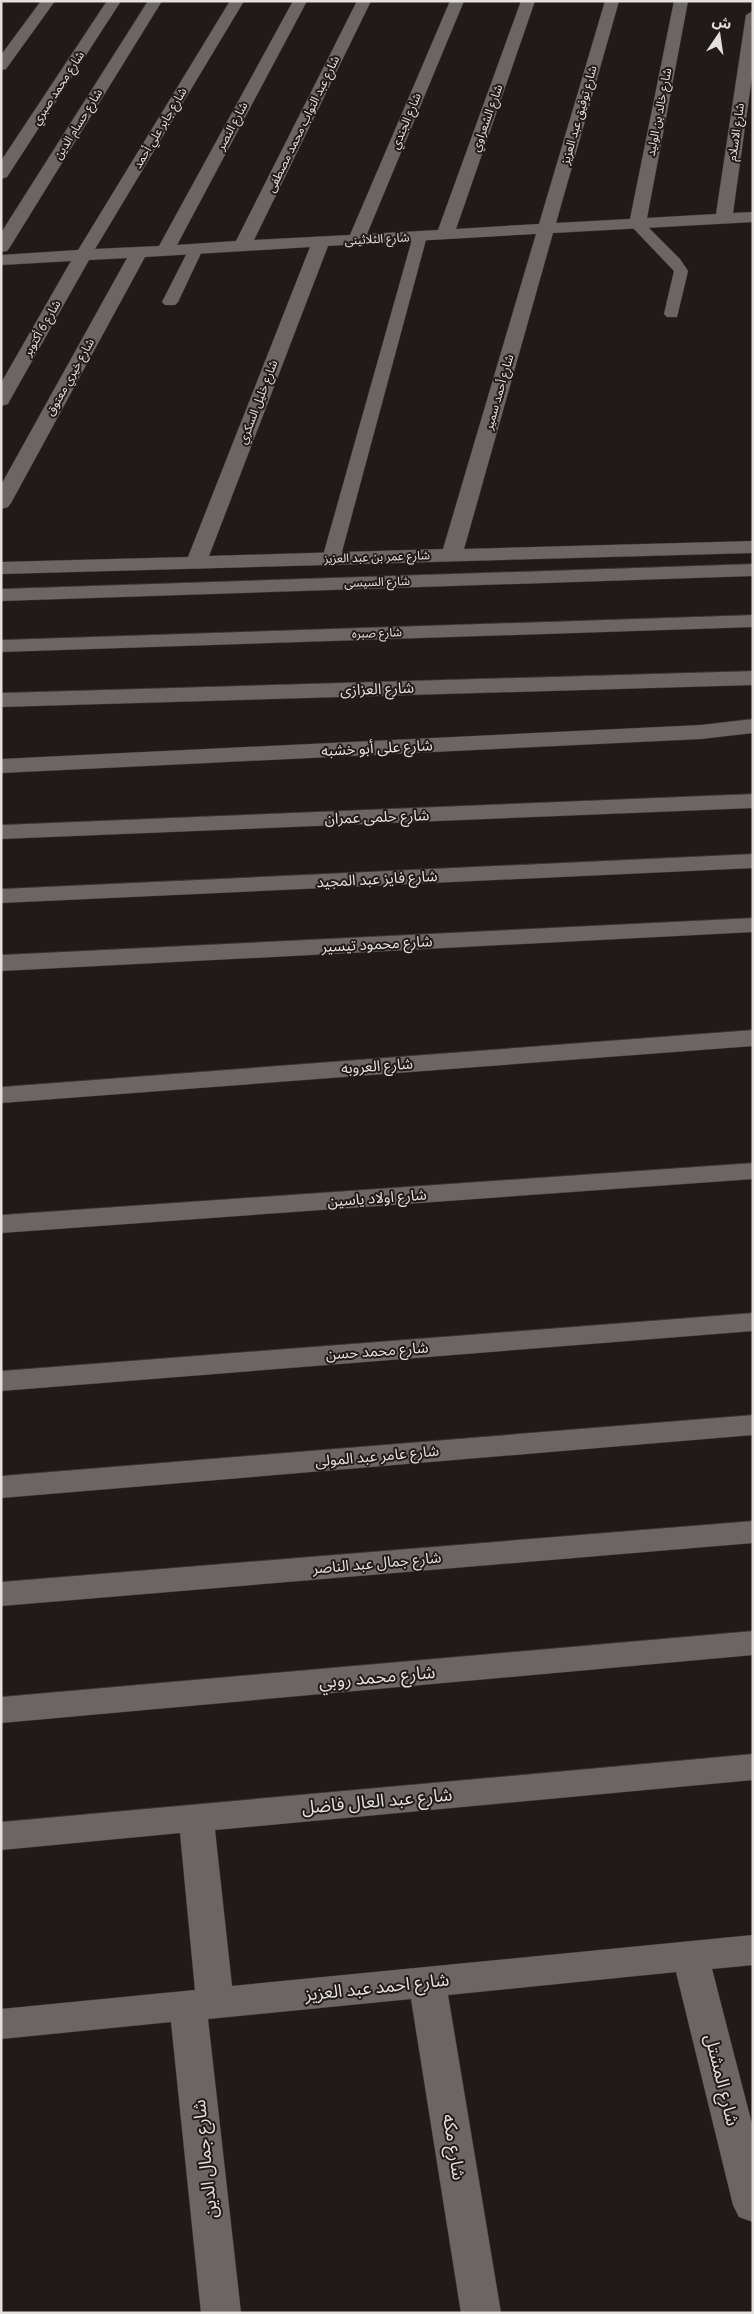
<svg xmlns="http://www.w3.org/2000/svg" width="754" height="2314" viewBox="0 0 754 2314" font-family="Overpass,'Noto Sans Arabic',sans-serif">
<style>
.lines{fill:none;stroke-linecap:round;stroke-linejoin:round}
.service-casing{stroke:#393635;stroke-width:1}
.minor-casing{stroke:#393635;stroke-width:1}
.tertiary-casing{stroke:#393635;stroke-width:1}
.service{fill:#6b6564;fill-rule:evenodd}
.minor{fill:#6b6564;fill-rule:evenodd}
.tertiary{fill:#6b6564;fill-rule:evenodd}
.labels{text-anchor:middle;stroke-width:4;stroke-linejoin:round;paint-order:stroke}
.far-street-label{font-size:12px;fill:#e3e0df;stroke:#201a19}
.street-label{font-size:15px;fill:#e3e0df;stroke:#201a19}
.near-street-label{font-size:18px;fill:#e3e0df;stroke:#201a19}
</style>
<rect width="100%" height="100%" fill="#201a19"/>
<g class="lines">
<defs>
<g id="service">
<path d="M637 220 642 221 680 259 688 271 677 317H667L664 314 674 271 632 227 630 224 632 221Z"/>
<path d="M420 232 427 236 340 559 337 563H325L322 559 413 236Z"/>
<path d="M196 245 203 249 178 302 175 305H165L162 302 189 249Z"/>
</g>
<g id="minor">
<path d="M41 1H55L6 69 1 70V55Z"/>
<path d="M107 1H121L9 174 7 177 1 179V161Z"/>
<path d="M148 1H162L10 247 7 251 1 252V233Z"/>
<path d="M230 1H244L95 249 159 246 293 1H307L177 245 236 241 357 1H371L254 240 350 235 450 1H464L367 234 438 230 521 1H535L456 229 539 224 605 1H619L556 223 630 219 674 1H688L647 218 716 214 746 15 753 11V69L733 213 753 212V222L553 233 464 549 753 541V553L1 574V562L188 557 310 247 145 257 11 503 8 507 1 509V485L127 258 89 260 10 400 8 404 1 406V383L71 261 1 265V255L78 250ZM536 234 443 549 209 556 328 246Z"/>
<path d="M753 564V576L1 601V589Z"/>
<path d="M753 615V627L1 652V640Z"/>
<path d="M753 671V685L1 707V693Z"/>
<path d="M753 719V733L701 739 1 773V759L701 725Z"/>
<path d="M753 794V808L1 839V825Z"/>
<path d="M753 854V868L1 903V889Z"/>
<path d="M753 918V932L1 971V955Z"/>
<path d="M753 1163V1179L1 1233V1215Z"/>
<path d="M753 1313V1331L1 1391V1371Z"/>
<path d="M753 1415V1435L1 1498V1476Z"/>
<path d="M753 1521V1543L1 1606V1582Z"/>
<path d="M753 1631V1655L1 1723V1697Z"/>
<path d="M753 1754V1780L215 1830 232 1986 753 1935V1965L712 1969 753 2128V2222L739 2217 733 2205 676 1972 448 1995 501 2313H461L411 1999 208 2019 241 2313H201L171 2022 1 2039V2009L195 1990 180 1833 1 1850V1822Z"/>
</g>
<path id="tertiary" d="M753 1030V1046L1 1103V1087Z"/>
</defs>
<use href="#service" class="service-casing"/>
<use href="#minor" class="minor-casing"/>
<use href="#tertiary" class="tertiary-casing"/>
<use href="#service" class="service"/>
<use href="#minor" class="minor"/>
<use href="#tertiary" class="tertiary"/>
</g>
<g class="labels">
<g class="far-street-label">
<text transform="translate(58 88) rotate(-57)" y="4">شارع محمد صبري</text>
<text transform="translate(659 112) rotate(-79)" y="4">شارع خالد بن الوليد</text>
<text transform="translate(579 115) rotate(-74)" y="4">شارع توفيق عبد العزيز</text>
<text transform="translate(487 118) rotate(-70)" y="4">شارع الشعراوي</text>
<text transform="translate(406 121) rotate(-67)" y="4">شارع الجندي</text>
<text transform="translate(78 124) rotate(-58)" y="4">شارع حسام الدين</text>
<text transform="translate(303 124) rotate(-64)" y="4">شارع عبد التواب محمد مصطفى</text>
<text transform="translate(232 126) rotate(-62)" y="4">شارع النصر</text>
<text transform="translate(160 128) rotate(-59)" y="4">شارع جابر علي أحمد</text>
<text transform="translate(736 132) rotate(-82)" y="4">شارع الاسلام</text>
<text transform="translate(377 239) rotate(-3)" y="4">شارع الثلاثينى</text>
<text transform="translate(42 328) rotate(-60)" y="4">شارع 6 أكتوبر</text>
<text transform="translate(70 377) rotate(-61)" y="4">شارع خيري معتوق</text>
<text transform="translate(499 392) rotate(-74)" y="4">شارع أحمد سمير</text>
<text transform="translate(258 402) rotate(-69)" y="4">شارع خليل السكري</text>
<text transform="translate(377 557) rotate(-2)" y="4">شارع عمر بن عبد العزيز</text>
<text transform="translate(377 582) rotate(-2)" y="4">شارع السيسى</text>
<text transform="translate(377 633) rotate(-2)" y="4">شارع صبره</text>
</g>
<g class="street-label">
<text transform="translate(377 689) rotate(-2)" y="5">شارع العزازى</text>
<text transform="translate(377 748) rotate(-3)" y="5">شارع على أبو خشبه</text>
<text transform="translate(377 817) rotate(-2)" y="5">شارع حلمى عمران</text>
<text transform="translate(377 879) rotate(-3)" y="5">شارع فايز عبد المجيد</text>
<text transform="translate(377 944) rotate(-3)" y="5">شارع محمود تيسير</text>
<text transform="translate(377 1066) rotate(-4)" y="5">شارع العروبه</text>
<text transform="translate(377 1198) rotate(-4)" y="5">شارع اولاد ياسين</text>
<text transform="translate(377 1351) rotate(-4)" y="5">شارع محمد حسن</text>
<text transform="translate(377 1456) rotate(-5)" y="5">شارع عامر عبد المولى</text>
<text transform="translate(377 1563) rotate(-5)" y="5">شارع جمال عبد الناصر</text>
</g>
<g class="near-street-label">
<text transform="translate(377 1677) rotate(-5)" y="6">شارع محمد روبي</text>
<text transform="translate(377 1801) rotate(-5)" y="6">شارع عبد العال فاضل</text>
<text transform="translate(377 1987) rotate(-6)" y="6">شارع احمد عبد العزيز</text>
<text transform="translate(722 2080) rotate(76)" y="6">شارع المشتل</text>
<text transform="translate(454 2147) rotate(81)" y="6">شارع مكه</text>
<text transform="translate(205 2159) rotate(-96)" y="6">شارع جمال الدين</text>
</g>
</g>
<rect width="754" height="2314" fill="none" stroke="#e3e0df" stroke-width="5"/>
<g transform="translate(719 35) rotate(13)" stroke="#201a19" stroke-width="4" paint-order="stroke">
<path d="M0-4L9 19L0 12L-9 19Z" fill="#e3e0df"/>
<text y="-8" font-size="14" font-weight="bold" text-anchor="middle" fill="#e3e0df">ش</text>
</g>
</svg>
